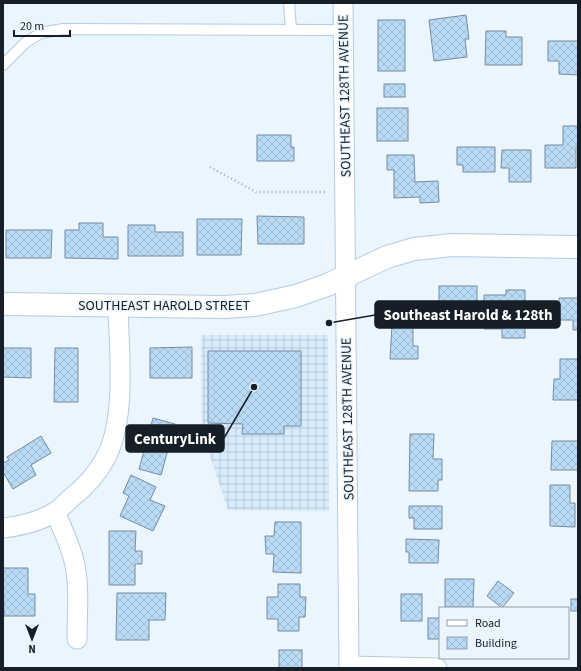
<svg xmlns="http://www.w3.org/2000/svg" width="581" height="671" viewBox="0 0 581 671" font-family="'Source Sans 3',sans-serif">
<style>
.industrial{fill:url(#industrial-grid)}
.building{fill:url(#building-cross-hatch);stroke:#748ca1}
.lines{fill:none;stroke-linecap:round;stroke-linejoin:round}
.service-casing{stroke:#b2cce2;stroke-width:12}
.minor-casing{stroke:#b2cce2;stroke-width:21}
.tertiary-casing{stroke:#b2cce2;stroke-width:24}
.path{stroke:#a2acb5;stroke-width:2.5;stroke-dasharray:1 3;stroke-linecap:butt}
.service{stroke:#fff;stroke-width:10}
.minor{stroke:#fff;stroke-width:19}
.tertiary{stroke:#fff;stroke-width:22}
.labels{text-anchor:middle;stroke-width:3;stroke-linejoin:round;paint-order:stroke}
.street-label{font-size:14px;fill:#161f27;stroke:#eaf5fe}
.leader{fill:none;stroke:#161f27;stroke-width:1.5}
.callout-dot{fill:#161f27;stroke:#eaf5fe;stroke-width:1.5}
.callout{fill:#161f27;stroke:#161f27;stroke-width:1.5}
.callout-label{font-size:15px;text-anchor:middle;font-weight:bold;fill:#fff}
</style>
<defs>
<pattern id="industrial-grid" width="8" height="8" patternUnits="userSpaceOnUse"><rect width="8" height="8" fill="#d7ebfb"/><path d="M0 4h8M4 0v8" fill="none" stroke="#b8c9d7"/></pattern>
<pattern id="building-cross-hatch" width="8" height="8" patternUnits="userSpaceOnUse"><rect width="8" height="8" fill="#badbf6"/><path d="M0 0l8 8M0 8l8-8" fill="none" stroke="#9fbcd3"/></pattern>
</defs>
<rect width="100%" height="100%" fill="#eaf5fe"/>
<path class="industrial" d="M201 335H328L329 511 228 510 202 432Z"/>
<g class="building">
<path d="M466 15 469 39H465L467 57 434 61 429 20Z"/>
<rect x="378" y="20" width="27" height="51"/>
<path d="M486 31H506V37H522V65H485Z"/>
<path d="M548 41H578V75L559 74V61H548Z"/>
<rect x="384" y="84" width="21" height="13"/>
<rect x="377" y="108" width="31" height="33"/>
<path d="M563 126H578V147H576V168H545V145H563Z"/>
<path d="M257 135H291V147H294V161H257Z"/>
<path d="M457 147H495V172H463V165H457Z"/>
<path d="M502 150H531V182H509V168H501Z"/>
<path d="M387 155H414L415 182 438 181 439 202 420 203V197L394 198V170H387Z"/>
<path d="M257 216 304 217V244H258Z"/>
<path d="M197 219H242L241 255H197Z"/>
<path d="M79 223H103V237H118V259L65 258V230H79Z"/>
<path d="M128 225H155V232H183V256H128Z"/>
<path d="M6 230H52L51 258H6Z"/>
<rect x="439" y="286" width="38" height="30"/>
<path d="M506 290H525V338H502V329H484V295H506Z"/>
<path d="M559 298H578V330H573V320H560Z"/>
<path d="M392 325 413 326V346H418V359H390Z"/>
<path d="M192 347V378H150V348Z"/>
<path d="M3 348H31V378L3 377Z"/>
<path d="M55 348H78V402H54Z"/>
<path d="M208 351H301V426H284V434H242L243 424 208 423Z"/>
<path d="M560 359H578V400H553L554 379H560Z"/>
<path d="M153 418 175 424 161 475 139 469Z"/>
<path d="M410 434H434L433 459H442V480H438V491H409Z"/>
<path d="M41 436 51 453 31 465 36 475 13 489 3 472V463L9 460 7 457Z"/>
<path d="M552 441H578V470H551Z"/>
<path d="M131 475 156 487 150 500 165 506 153 531 120 516 129 496 123 493Z"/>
<path d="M550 485H570V503H575V527L550 526Z"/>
<path d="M409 506H442V529H414V518H409Z"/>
<path d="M275 522H301V573L273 572 274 554H266L265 536H274Z"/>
<path d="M109 531H136L135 551H142V564H135V585H109Z"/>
<path d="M406 539 439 540 438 563H409V552H406Z"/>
<path d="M3 568H28V594H35V616H4Z"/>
<path d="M445 579H474L473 607H445Z"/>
<path d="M498 581 514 593 502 608 487 596Z"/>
<path d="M278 584H300V597H306L305 617H299V631H278V619H267V597H278Z"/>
<path d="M117 593H166L165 620H149V640H116Z"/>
<rect x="401" y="594" width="21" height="27"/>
<rect x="571" y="599" width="7" height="12"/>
<rect x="428" y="618" width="12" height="21"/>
<rect x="279" y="650" width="23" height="18"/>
</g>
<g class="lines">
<defs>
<g id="service">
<path d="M289 3 291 29"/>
<path d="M3 65 25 43 41 33 63 29 343 30"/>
</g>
<g id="minor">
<path d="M343 3 349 668"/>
<path d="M55 512C62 528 70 544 74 561 80 586 77 613 77 639"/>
<path d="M3 528C21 526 39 522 55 512 61 508 66 503 71 498 84 488 97 474 105 459 127 420 119 351 118 306"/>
<path d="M349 666 437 668"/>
</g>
<path id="tertiary" d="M3 304 224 307 255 305 296 296 327 285 387 257 414 249 452 245 578 247"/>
</defs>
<use href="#service" class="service-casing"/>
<use href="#minor" class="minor-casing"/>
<use href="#tertiary" class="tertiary-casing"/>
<path class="path" d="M210 167 256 192H327"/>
<use href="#service" class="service"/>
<use href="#minor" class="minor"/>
<use href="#tertiary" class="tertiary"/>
</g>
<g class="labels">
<g class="street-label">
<text transform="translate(344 96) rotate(-91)" y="5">SOUTHEAST 128TH AVENUE</text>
<text x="164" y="310">SOUTHEAST HAROLD STREET</text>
<text transform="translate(347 419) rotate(-91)" y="5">SOUTHEAST 128TH AVENUE</text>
</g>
</g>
<path class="leader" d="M329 323L375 315M254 387L224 438"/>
<g class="callout-dot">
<circle cx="329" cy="323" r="4"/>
<circle cx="254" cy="387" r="4"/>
</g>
<g class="callout">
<rect x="375" y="301" width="185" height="27" rx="4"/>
<rect x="126" y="425" width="98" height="27" rx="4"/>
</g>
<g class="callout-label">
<text x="468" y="320">Southeast Harold &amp; 128th</text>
<text x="175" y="444">CenturyLink</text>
</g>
<rect width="581" height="671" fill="none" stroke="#161f27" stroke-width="8"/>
<rect x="439" y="607" width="130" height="52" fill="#eaf5fe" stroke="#959fa8"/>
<rect x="447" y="620" width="20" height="6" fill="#ffffff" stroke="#959fa8"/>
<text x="475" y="627" font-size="12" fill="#161f27">Road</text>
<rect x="447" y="637" width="20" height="12" fill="url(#building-cross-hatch)" stroke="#959fa8"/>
<text x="475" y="647" font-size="12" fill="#161f27">Building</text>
<g transform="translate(32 639) rotate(180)" stroke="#eaf5fe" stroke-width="3" paint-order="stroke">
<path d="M0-3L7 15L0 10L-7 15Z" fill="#161f27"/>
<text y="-6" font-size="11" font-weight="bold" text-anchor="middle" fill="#161f27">N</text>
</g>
<path d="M14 30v6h56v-6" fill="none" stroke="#161f27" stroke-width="2"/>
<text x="20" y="30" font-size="12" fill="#161f27" stroke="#eaf5fe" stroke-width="3" paint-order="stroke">20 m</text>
</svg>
